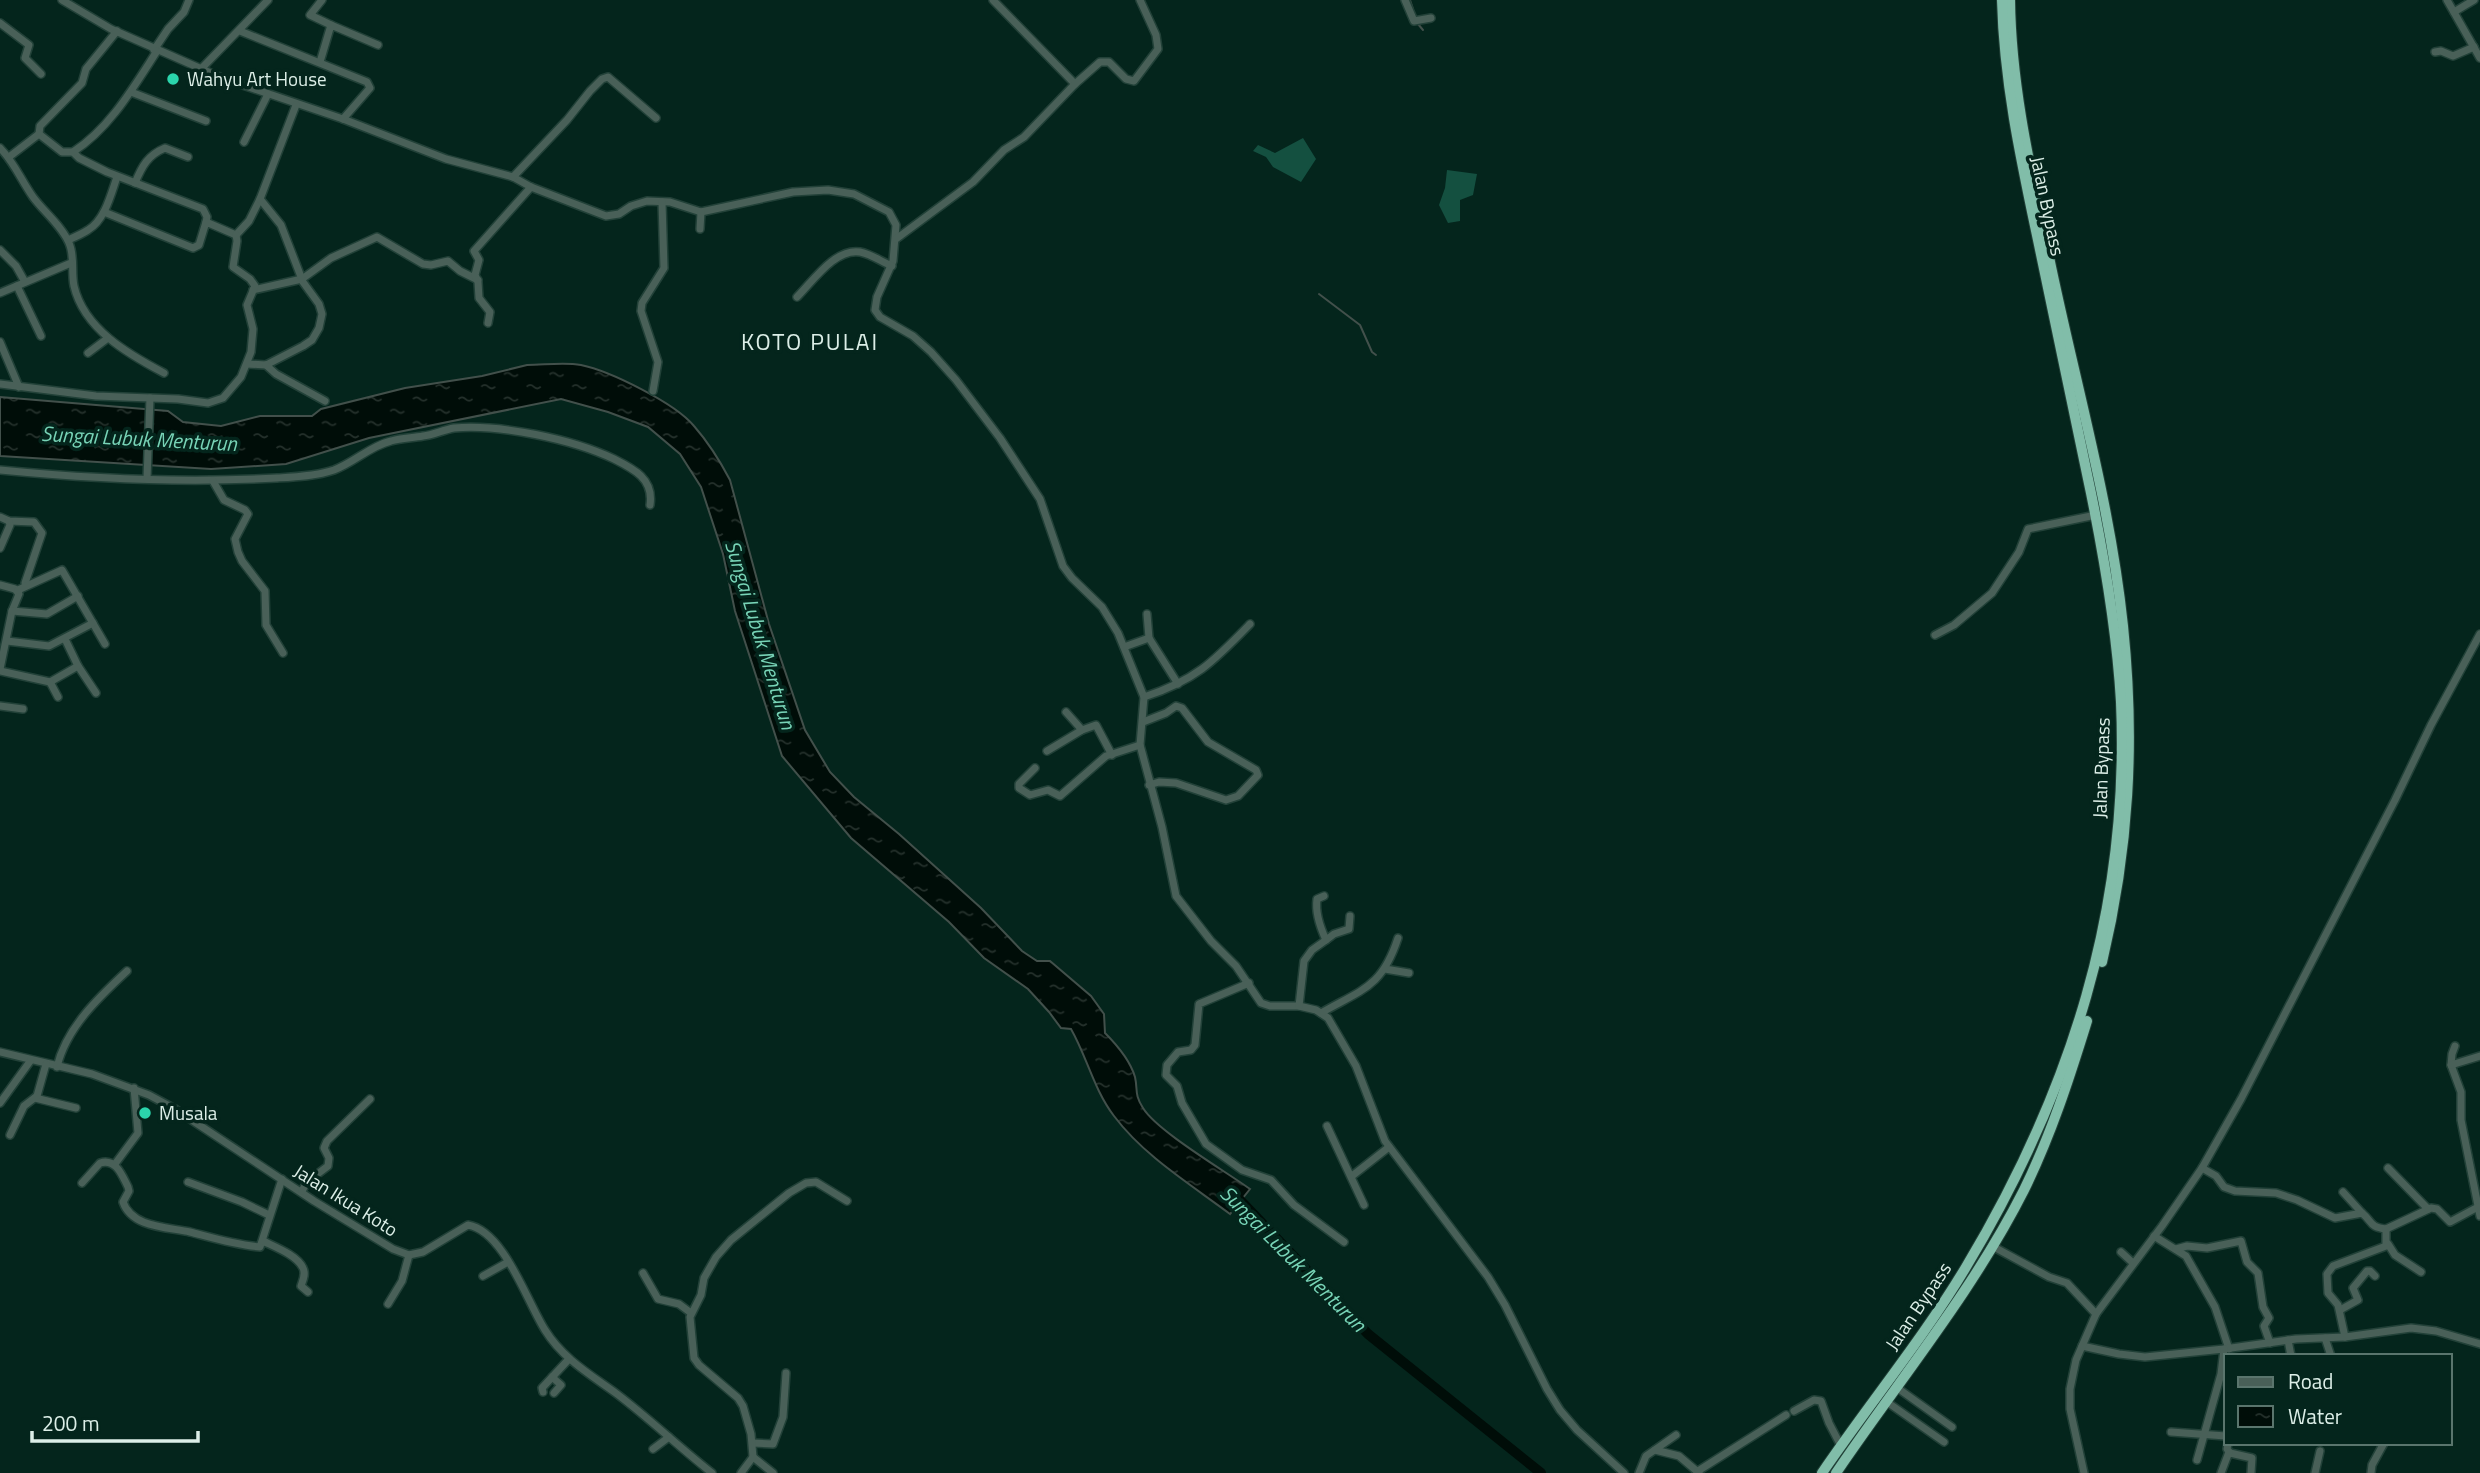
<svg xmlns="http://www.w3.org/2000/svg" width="2480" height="1473" viewBox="0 0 2480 1473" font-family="'Titillium Web',sans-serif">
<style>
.green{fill:#145040}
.water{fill:url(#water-ripples);stroke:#42504b;stroke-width:2}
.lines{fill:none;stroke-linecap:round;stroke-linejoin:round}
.stream{stroke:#42504b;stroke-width:2}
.river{stroke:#000d08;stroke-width:10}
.minor-casing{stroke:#224138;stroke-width:10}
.highway-casing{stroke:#224138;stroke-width:12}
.minor{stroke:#496058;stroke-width:7}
.highway{stroke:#81bda9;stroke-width:10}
.poi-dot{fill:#2bd5ac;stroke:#04251c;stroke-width:2.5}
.labels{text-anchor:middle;stroke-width:7;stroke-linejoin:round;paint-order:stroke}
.poi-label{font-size:19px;fill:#dceee7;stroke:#04251c;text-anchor:start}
.street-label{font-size:19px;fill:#dceee7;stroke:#04251c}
.water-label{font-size:21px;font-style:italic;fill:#78d4b7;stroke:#04251c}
.quarter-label{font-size:23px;letter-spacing:2px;fill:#dceee7;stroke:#04251c}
</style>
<defs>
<pattern id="water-ripples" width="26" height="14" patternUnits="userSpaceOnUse" patternTransform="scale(1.75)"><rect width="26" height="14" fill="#000d08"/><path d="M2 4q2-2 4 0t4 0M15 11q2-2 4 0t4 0" fill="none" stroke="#25312c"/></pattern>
</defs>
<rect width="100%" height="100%" fill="#04251c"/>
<g class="green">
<path d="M1303 138 1316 159 1301 182 1273 167 1266 157 1253 151 1258 145 1275 153Z"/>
<path d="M1447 170 1477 174 1473 195 1460 200V221L1448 223 1439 205 1445 188Z"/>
</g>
<path class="water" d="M527 365C544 365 564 362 581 365 610 371 675 403 694 426 708 442 720 461 730 480L769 624 805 730 830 772 854 797 899 834 981 908 1022 951 1037 961H1050L1091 996 1104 1014 1105 1033C1117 1045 1130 1060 1135 1077 1138 1090 1134 1094 1143 1108 1157 1131 1225 1171 1250 1189L1230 1214C1190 1184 1144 1156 1114 1116 1094 1090 1087 1057 1071 1029L1061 1028 1049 1012 1028 989 984 958 949 922 851 838 782 756 735 611 723 554 701 487 680 454 648 427 608 412 561 399 369 438 286 464 211 469 0 456V397L168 411 183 422 221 426 260 416H312L321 409 405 388 482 376Z"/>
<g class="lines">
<g class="stream">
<path d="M1410 0 1413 9"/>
<path d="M1418 24 1423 30"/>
<path d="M1319 294 1360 325 1372 352 1376 355"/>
</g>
<path class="river" d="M1230 1193 1239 1199 1368 1334 1541 1473"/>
<defs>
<g id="minor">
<path d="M62 0 111 29 222 78 343 119 446 159 513 177 531 187 606 216 619 214 631 206 647 201 670 202 701 212 793 192 828 190 854 194 889 212 896 225 893 261 877 297 875 310 880 317 913 336 931 352 956 380 1000 438 1040 499 1063 566 1072 578 1102 607 1118 633 1144 697 1140 745 1162 827 1176 896 1211 941 1236 966 1261 1003 1270 1006H1299L1316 1010 1328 1018 1356 1066 1385 1141 1488 1277 1505 1305 1547 1389 1560 1410 1577 1430 1624 1473"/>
<path d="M322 0 310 15 331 25"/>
<path d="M993 0 1075 84"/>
<path d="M1405 0 1414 21 1431 18"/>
<path d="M2447 0 2480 58"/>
<path d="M2454 12 2474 0"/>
<path d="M0 23 29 45 25 58 41 74"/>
<path d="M117 31 86 69 82 83 40 126 39 134 62 152H73L79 158 107 172 203 209 207 217 206 222"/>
<path d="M240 31 367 82 370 88 343 119"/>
<path d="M154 50 168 29 184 12 189 0"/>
<path d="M2435 52 2441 51 2453 56 2474 47"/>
<path d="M320 62 331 25 378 45"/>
<path d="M201 69 268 0"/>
<path d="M131 92 206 121"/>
<path d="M244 142 268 94"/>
<path d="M0 148C14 162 21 180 33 197 44 212 62 226 69 243 75 256 71 272 74 286 84 329 128 354 164 373"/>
<path d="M73 152C110 128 133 88 157 51"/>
<path d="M9 157 39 134"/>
<path d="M513 177 567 120 590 91 602 79 608 77 656 118"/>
<path d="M135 183C142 166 148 155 165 148L188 157"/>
<path d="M104 212 193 248 199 245 206 222 236 235"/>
<path d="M700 229 701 212"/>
<path d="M236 235 249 221 260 199"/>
<path d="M896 239 973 182 1004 150 1024 137 1075 84 1100 62H1109L1126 79 1134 81 1158 49 1156 35 1140 0"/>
<path d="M68 240C75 237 82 234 88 230 105 220 111 194 117 177"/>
<path d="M0 250 16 266 25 282"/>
<path d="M17 286 41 336"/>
<path d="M253 290 302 279 331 258 377 237 423 264 431 265 448 261 460 271 478 280"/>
<path d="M0 293 71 263"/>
<path d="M797 297C813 281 835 248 860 252 871 254 882 262 892 266"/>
<path d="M488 323 490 312 479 298 478 282 475 275 479 260 474 251 531 187"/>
<path d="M0 342 19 387"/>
<path d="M88 353 108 338"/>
<path d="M247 364 266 365 303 346 312 340 319 328 322 314 319 304 303 282 281 225 260 199 296 105"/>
<path d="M266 365 276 374 325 401"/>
<path d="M0 384 96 396 178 399 208 403 223 398 241 377 251 352 253 329 247 305 255 286 250 279 233 267 237 241 236 235"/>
<path d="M653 391 658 362 641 311 642 303 664 268 662 202"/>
<path d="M0 470C92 479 184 483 277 478 295 477 317 476 334 470 355 462 370 446 391 441 401 438 412 438 423 436 433 435 443 430 454 428 500 424 572 439 614 459 634 469 654 479 650 505"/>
<path d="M147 479 150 398"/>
<path d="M213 481 224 500 245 510 248 514 235 539 238 552 242 561 265 591 266 625 283 653"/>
<path d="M0 517 9 521 34 522 42 533 25 583 27 585"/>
<path d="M0 548 10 525 9 521"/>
<path d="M0 585 15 589 19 594 12 611 0 669"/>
<path d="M18 590 62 570 105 644"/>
<path d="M12 611 47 614 78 596"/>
<path d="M1147 614 1149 638"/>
<path d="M1935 635 1954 625 1992 593 2019 552 2028 529 2096 515"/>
<path d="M65 639 78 666 96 693"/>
<path d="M7 641 49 646 93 623"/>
<path d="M1124 647 1149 638 1178 684"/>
<path d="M0 671 50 682 78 666"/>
<path d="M50 682 58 697"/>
<path d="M1144 697C1196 680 1213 662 1250 624"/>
<path d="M0 706 23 709"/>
<path d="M1066 712 1082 730"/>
<path d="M1143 722 1166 713 1176 706 1182 708 1208 742 1256 770 1258 775 1238 796 1226 800 1176 783 1159 782 1149 785"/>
<path d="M1047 751 1082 730 1096 725 1112 755"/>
<path d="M1035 768 1019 784V788L1030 795 1048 790 1060 796 1106 756 1140 745"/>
<path d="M1326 940 1334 934 1349 929 1350 916"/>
<path d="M1385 969 1409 973"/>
<path d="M1249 983 1199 1004 1195 1045 1191 1050 1178 1052 1167 1065 1166 1075 1177 1086 1182 1103 1206 1144 1242 1170 1271 1180 1294 1205 1344 1242"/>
<path d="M1299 1006 1304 961 1312 950 1326 940C1320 927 1315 913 1317 899L1324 896"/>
<path d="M1321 1013C1363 989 1382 987 1398 938"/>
<path d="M2455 1046 2452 1054 2451 1065 2461 1092V1120L2480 1216"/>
<path d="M0 1052 92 1074 149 1095 175 1109 314 1201 393 1249 409 1255 423 1252 468 1225C504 1231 527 1302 545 1330 563 1359 591 1375 617 1394 650 1419 680 1448 712 1473"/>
<path d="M2451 1065 2480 1056"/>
<path d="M57 1067C66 1028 99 997 127 971"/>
<path d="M35 1098 76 1108"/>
<path d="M0 1103 31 1060"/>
<path d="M1327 1126 1364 1205"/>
<path d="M10 1135 24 1106 37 1096 46 1064"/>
<path d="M115 1164 138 1133 134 1088"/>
<path d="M2202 1168 2216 1176 2224 1187 2235 1191 2276 1193 2297 1200 2335 1218 2362 1213C2373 1222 2369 1227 2386 1229L2431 1208 2437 1209 2450 1222 2478 1207"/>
<path d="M2388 1168 2428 1209"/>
<path d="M1352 1176 1389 1147"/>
<path d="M188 1182 242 1202 269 1215"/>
<path d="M82 1183 100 1163C116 1158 122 1175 128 1187L129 1191 123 1202C132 1228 168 1227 190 1232 213 1238 236 1245 260 1247L282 1179"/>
<path d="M302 1191 307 1182 328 1166 329 1158 324 1148 327 1141 370 1099"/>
<path d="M2343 1192 2362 1213"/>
<path d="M2154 1236 2186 1256 2215 1307 2229 1349"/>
<path d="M263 1241C275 1247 297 1255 303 1268 306 1274 303 1280 301 1286L308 1292"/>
<path d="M2388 1244 2395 1255 2421 1272"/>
<path d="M1992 1246 2049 1277 2067 1283 2096 1314"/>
<path d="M2176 1249 2187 1246 2207 1248 2241 1241 2247 1262 2258 1273 2263 1307 2269 1318 2264 1326 2270 1343"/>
<path d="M2121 1252 2133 1263"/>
<path d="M643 1273 658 1299 679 1304 691 1313"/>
<path d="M483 1276 508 1262"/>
<path d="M388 1304 402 1281 409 1255"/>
<path d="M2340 1310 2358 1300 2353 1288 2367 1271H2370L2375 1276"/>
<path d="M2345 1337 2338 1305 2328 1293 2327 1274 2333 1266 2386 1246V1229"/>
<path d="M2325 1338 2331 1356"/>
<path d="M2288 1340 2291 1356"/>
<path d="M2082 1346 2119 1354 2145 1357 2224 1349 2296 1339 2345 1337 2411 1328 2436 1331 2480 1344"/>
<path d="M552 1377 561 1385 554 1393"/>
<path d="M1896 1387 1952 1427"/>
<path d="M543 1392 542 1388 569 1359"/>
<path d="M1887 1402 1944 1442"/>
<path d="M1794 1411 1814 1400 1821 1401 1829 1423 1841 1446"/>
<path d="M2171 1432 2226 1436"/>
<path d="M753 1443 773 1444 783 1417 786 1373"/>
<path d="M2228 1443 2227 1449 2230 1453 2252 1458 2251 1473"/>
<path d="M653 1449 669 1437"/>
<path d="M1655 1450 1679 1456 1699 1473"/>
<path d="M753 1457 773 1473"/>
<path d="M2197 1460 2221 1374 2224 1349"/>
<path d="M1698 1471 1786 1415"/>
<path d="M741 1473 753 1457 751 1434 743 1406 738 1398 699 1365 694 1358 690 1317 701 1295 704 1278 716 1257 731 1240 789 1193 806 1183 816 1182 847 1201"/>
<path d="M1639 1473 1646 1456 1676 1435"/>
<path d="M2084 1473 2070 1409V1389L2076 1360 2096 1314 2162 1226 2202 1168 2241 1099 2395 800 2431 725 2480 634"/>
<path d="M2221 1473 2229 1452"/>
<path d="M2315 1473 2320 1451"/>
<path d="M2371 1473 2372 1465 2384 1443"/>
</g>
<g id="highway">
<path d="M2010 0C2011 87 2031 172 2049 257 2074 379 2110 501 2123 626 2135 742 2129 849 2102 962"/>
<path d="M1822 1473C1869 1404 1923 1339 1966 1267 2071 1092 2130 908 2121 702 2117 631 2105 562 2091 493 2074 408 2056 324 2038 240 2021 160 2004 82 2002 0"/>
<path d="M1836 1473C1899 1380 1973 1291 2024 1190 2051 1135 2069 1079 2087 1021"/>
</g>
</defs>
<use href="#minor" class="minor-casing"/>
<use href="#highway" class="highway-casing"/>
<use href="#minor" class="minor"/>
<use href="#highway" class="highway"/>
</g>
<g class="poi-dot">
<circle cx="173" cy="79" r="7"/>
<circle cx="145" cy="1113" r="7"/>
</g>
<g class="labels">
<g class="poi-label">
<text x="187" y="86">Wahyu Art House</text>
<text x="159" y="1120">Musala</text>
</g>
<g class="street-label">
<text transform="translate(2048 206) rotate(78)" y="7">Jalan Bypass</text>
<text transform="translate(2101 768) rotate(-88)" y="7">Jalan Bypass</text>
<text transform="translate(346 1200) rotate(32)" y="7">Jalan Ikua Koto</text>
<text transform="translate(1918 1306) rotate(-56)" y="7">Jalan Bypass</text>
</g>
<g class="water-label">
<text transform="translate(139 439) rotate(3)" y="7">Sungai Lubuk Menturun</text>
<text transform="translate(760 635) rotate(73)" y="7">Sungai Lubuk Menturun</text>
<text transform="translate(1293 1259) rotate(45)" y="7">Sungai Lubuk Menturun</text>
</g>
<g class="quarter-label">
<text x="810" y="350">KOTO PULAI</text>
</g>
</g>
<rect x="2224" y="1354" width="228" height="91" fill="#04251c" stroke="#5a756d" stroke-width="2"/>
<rect x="2238" y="1377" width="35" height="10" fill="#496058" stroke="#5a756d" stroke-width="2"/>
<text x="2288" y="1389" font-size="21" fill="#dceee7">Road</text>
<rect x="2238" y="1406" width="35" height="21" fill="url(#water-ripples)" stroke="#5a756d" stroke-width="2"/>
<text x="2288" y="1424" font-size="21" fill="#dceee7">Water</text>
<path d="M32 1431v10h166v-10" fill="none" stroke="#dceee7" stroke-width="3.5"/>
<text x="42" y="1431" font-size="21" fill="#dceee7" stroke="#04251c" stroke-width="5" paint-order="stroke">200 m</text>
</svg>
